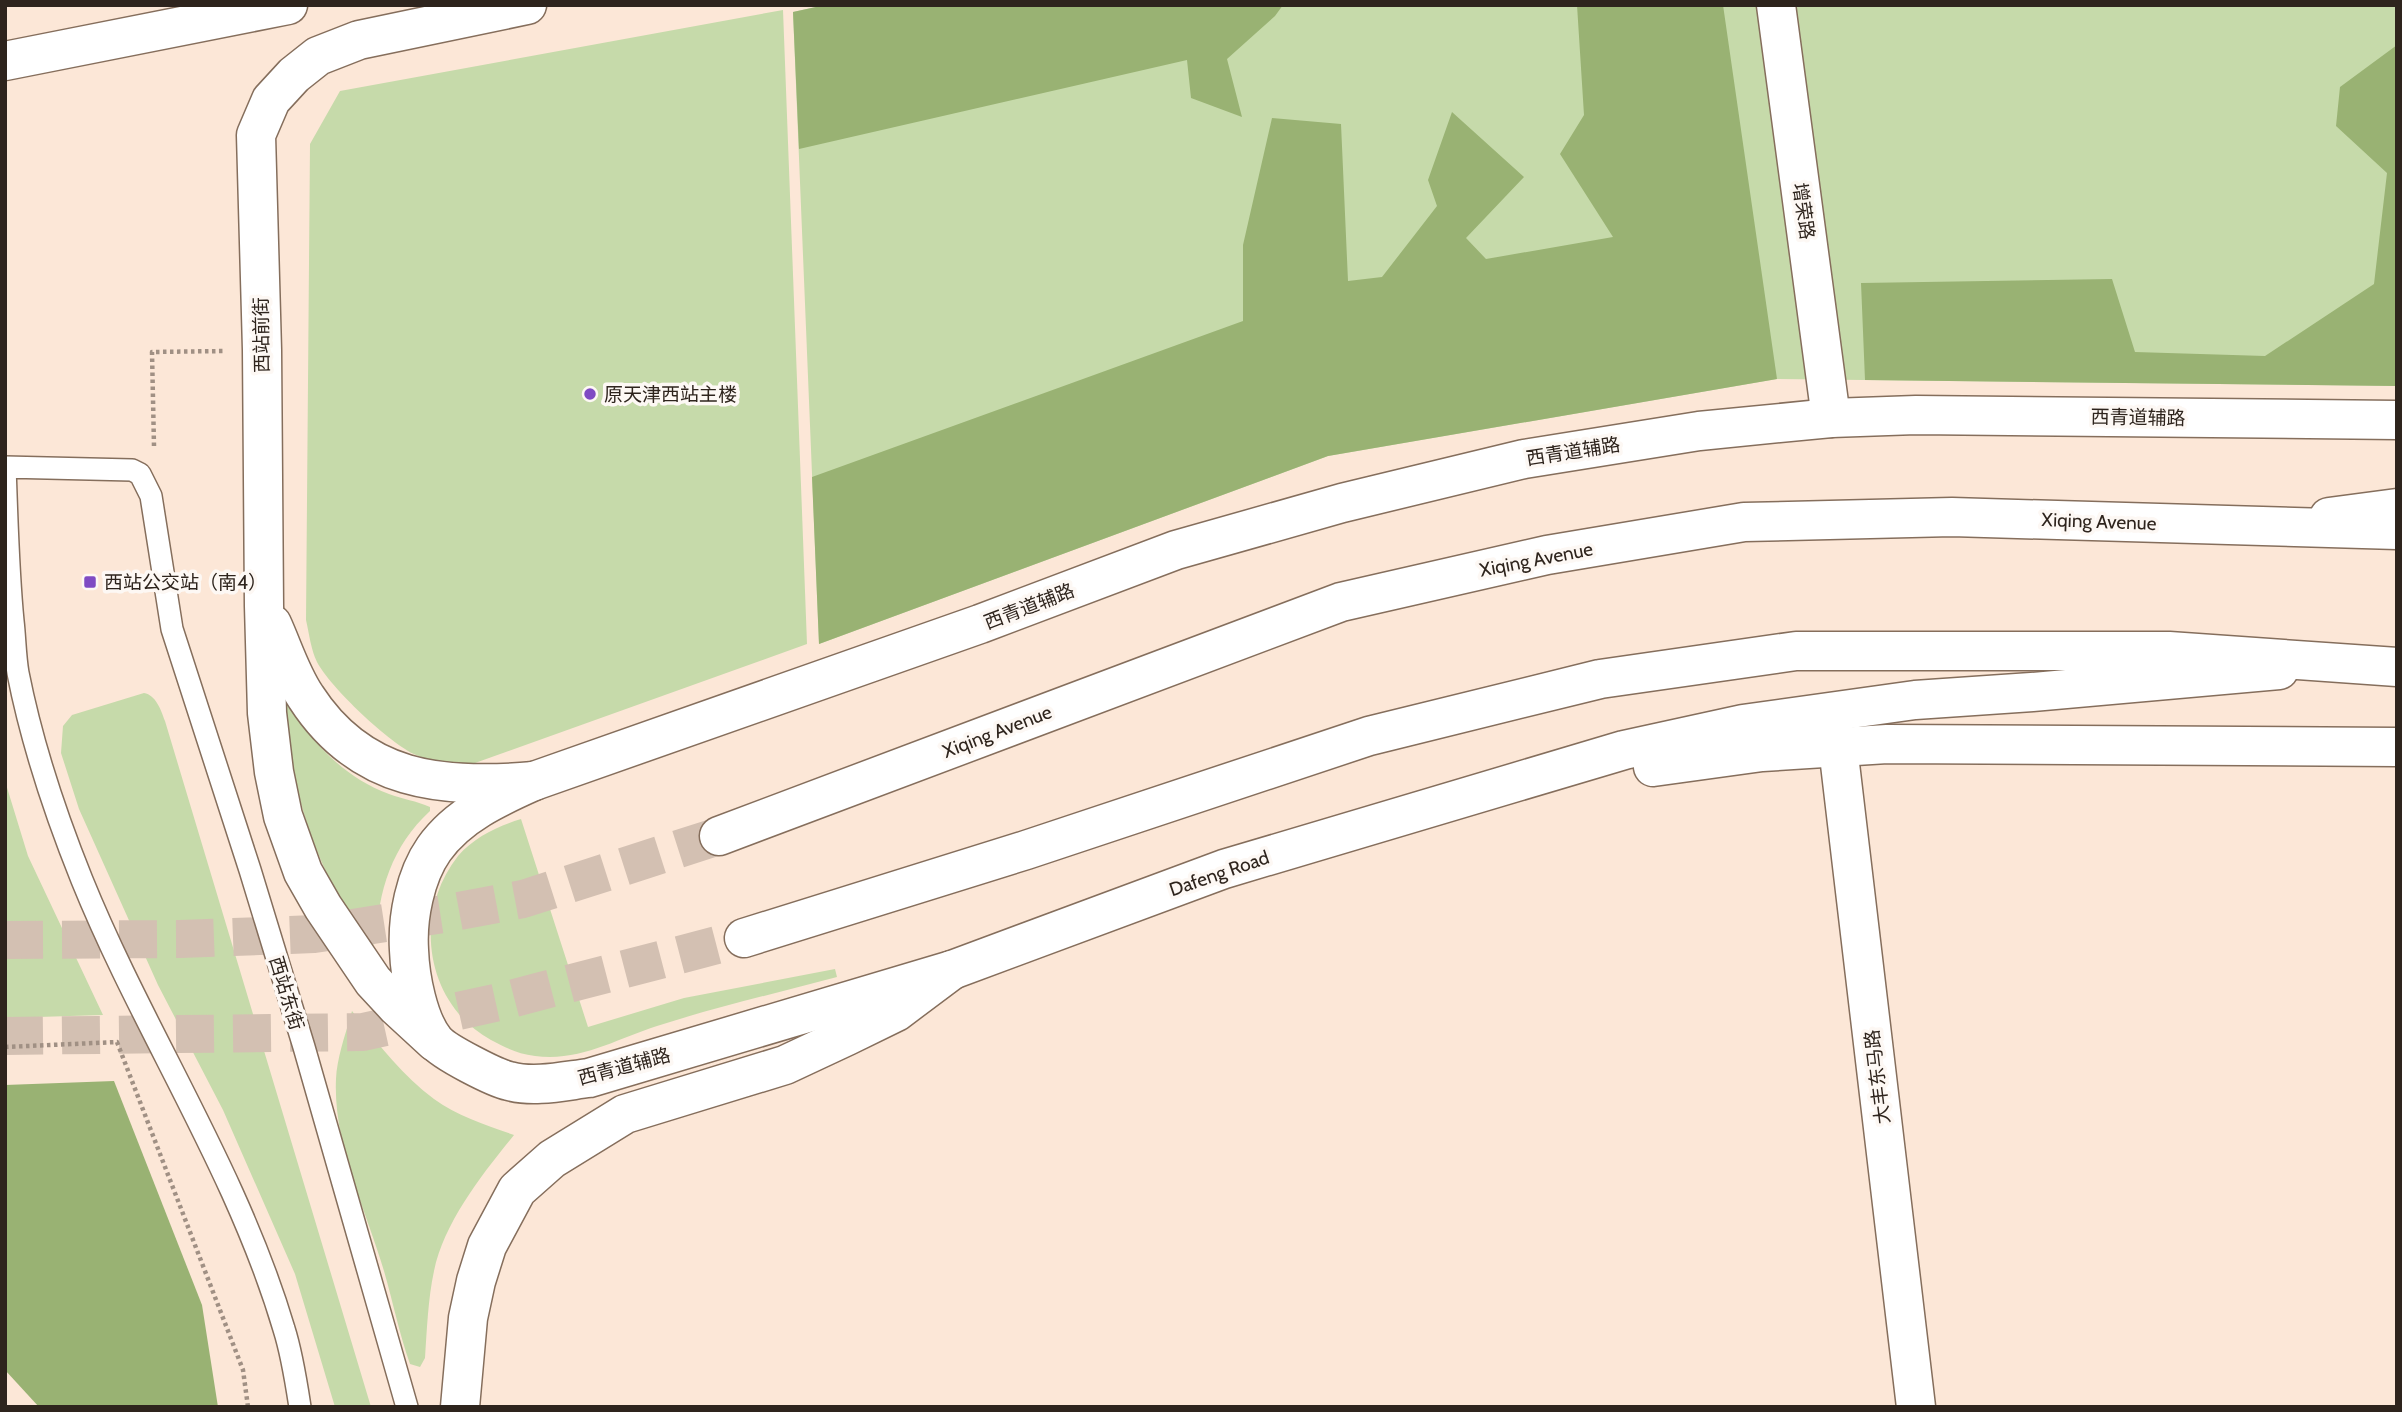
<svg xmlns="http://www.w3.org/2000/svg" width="2402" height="1412" viewBox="0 0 2402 1412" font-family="Cabin,'Noto Sans SC',sans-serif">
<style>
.green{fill:#c6daaa}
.forest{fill:#99b273}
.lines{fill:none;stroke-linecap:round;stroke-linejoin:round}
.trunk-tunnel{stroke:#d3c0b2;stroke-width:38;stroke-dasharray:38 19;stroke-linecap:butt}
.service-casing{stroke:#856e5c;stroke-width:24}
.minor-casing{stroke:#856e5c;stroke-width:41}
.tertiary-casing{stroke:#856e5c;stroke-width:41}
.primary-casing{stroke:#856e5c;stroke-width:41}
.trunk-casing{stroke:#856e5c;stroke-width:41}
.path{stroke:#a09084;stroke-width:4.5;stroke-dasharray:3.5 3.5;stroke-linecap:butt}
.service{stroke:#fff;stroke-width:21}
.minor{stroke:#fff;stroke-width:38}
.tertiary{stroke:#fff;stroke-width:38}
.primary{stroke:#fff;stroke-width:38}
.trunk{stroke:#fff;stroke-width:38}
.poi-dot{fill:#7f4bc3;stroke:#fdf8f4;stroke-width:2.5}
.labels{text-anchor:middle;stroke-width:7;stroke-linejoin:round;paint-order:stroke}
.street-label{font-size:19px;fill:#2e241d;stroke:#fdf8f4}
.poi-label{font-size:19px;fill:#2e241d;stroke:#fdf8f4;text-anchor:start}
</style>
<rect width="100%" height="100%" fill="#fce7d7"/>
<g class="green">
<path d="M825 5H2397V386L1777 379 1328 456 819 644 793 12Z"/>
<path d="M783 10 807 644 475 763C454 763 436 764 416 755 390 744 330 687 317 662 311 650 309 633 306 620L310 144 340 91Z"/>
<path d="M144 693C156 695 161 710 165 721L371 1407H335L295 1274 223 1110 158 985 79 809 61 753 63 726 72 715Z"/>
<path d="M284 697C310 740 341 776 389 794 402 799 417 801 430 807V811C392 846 378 891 376 942L373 945H367C357 928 346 912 337 894 305 834 287 765 284 697Z"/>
<path d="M5 781 28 856 103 1015 5 1018Z"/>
<path d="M521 819 588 1027 684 998 835 969 837 977C777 993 716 1007 657 1026 616 1039 580 1062 535 1056 518 1054 506 1048 491 1040 425 1004 412 914 458 856 474 837 498 826 521 819Z"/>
<path d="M352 1011C377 1043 402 1075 434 1099 457 1116 488 1126 514 1135 483 1173 444 1222 434 1271 428 1299 427 1329 425 1358L420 1367 410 1364C399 1333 393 1302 384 1271 366 1209 333 1145 336 1079 337 1057 346 1033 352 1011Z"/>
</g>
<g class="forest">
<path d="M825 5H1283L1275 16 1227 59 1242 117 1191 98 1187 60 799 149 793 12Z"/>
<path d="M1577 5H1723L1777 379 1328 456 819 644 812 477 1243 321V245L1272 118 1341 124 1348 281 1382 277 1437 206 1428 180 1452 112 1524 177 1466 238 1486 259 1613 237 1560 154 1584 115Z"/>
<path d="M2397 45V386L1865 380 1861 283 2112 279 2135 352 2265 356 2374 284 2387 173 2336 126 2340 87Z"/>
<path d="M114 1081 202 1305 218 1407H39L5 1370V1085Z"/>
</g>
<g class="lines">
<g class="trunk-tunnel">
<path d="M5 940 180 939 314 934 443 914 523 899 719 836"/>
<path d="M5 1036 363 1032 499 1002 744 938"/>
</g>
<defs>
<path id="service" d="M300 1407C296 1381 292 1354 284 1329 237 1170 144 1033 82 880 55 813 32 744 18 673 15 656 15 638 13 621 8 570 7 519 5 467L132 470 140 474 151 496 172 629 250 870 304 1047 407 1407"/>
<g id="minor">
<path d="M1776 5 1831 418"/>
<path d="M272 624C283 648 291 675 306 697 361 782 442 789 534 781"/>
<path d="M1838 747 1916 1407"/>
<path d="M435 1042 397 1007 373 981 323 907 303 872 283 816 274 772 267 713 264 606 262 350 256 135 271 100 294 75 318 56 359 40 527 5"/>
</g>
<g id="tertiary">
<path d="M5 61 288 5"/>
<path d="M2329 517 2397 508"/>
<path d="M2279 670 2032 692 1915 700 1743 724 1624 750 1224 869 952 970 589 1078C564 1081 534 1088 509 1081 495 1078 444 1052 435 1041 418 1020 410 977 409 950 407 918 415 876 434 849 458 815 498 797 534 781L980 624 1176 550 1342 503 1524 459 1699 431 1831 418 1916 415 2397 420"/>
<path d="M1653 767 1762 752 1887 744 2397 747"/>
</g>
<path id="primary" d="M460 1407 468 1318 476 1281 487 1246 517 1190 552 1159 625 1114 785 1065 847 1036 896 1012 952 970"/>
<g id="trunk">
<path d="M719 836 1341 602 1547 555 1744 522 1952 517 2397 530"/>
<path d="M744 938 1026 850 1369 736 1600 679 1796 651H2169L2397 667"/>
</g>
</defs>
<use href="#service" class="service-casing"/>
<use href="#minor" class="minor-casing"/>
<use href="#tertiary" class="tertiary-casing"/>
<use href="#primary" class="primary-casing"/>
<use href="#trunk" class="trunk-casing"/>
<g class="path">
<path d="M154 446 152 352 225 351"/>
<path d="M5 1047 117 1042 243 1370 248 1407"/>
</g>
<use href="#service" class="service"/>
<use href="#minor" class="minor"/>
<use href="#tertiary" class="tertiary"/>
<use href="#primary" class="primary"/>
<use href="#trunk" class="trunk"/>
</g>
<g class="poi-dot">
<circle cx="590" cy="394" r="7"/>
<rect x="83" y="575" width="14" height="14" rx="3.5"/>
</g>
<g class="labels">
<g class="street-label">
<text transform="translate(1804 211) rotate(82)" y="7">增荣路</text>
<text transform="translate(261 335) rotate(-91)" y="7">西站前街</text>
<text transform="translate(2138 417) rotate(1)" y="7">西青道辅路</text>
<text transform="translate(1573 451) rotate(-9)" y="7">西青道辅路</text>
<text transform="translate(2099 521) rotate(2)" y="7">Xiqing Avenue</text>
<text transform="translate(1536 559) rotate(-11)" y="7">Xiqing Avenue</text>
<text transform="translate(1029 606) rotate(-21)" y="7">西青道辅路</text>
<text transform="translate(997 731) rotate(-21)" y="7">Xiqing Avenue</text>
<text transform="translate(1219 873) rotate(-19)" y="7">Dafeng Road</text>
<text transform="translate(287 993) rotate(73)" y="7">西站东街</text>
<text transform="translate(624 1066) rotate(-15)" y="7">西青道辅路</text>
<text transform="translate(1877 1077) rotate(-97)" y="7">大丰东马路</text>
</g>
<g class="poi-label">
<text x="604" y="401">原天津西站主楼</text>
<text x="104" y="589">西站公交站（南4）</text>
</g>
</g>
<rect width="2402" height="1412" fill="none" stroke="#2e241d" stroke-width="14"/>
</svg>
